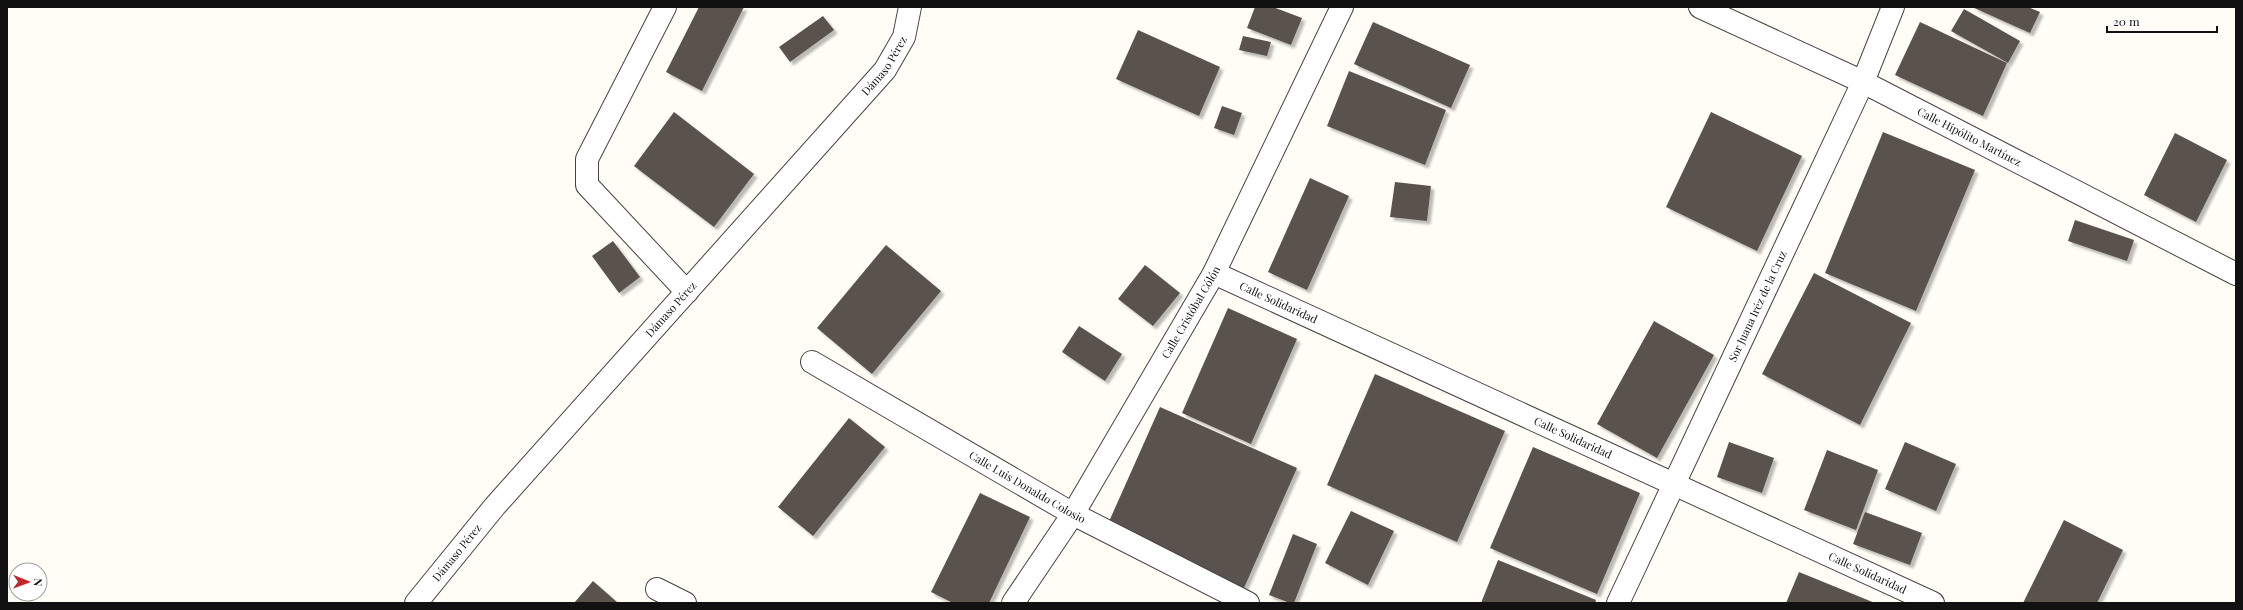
<svg xmlns="http://www.w3.org/2000/svg" width="2243" height="610" viewBox="0 0 2243 610" font-family="'Playfair Display',serif">
<style>
.building{fill:#5a524d;filter:url(#shadow)}
.lines{fill:none;stroke-linecap:round;stroke-linejoin:round}
.street-casing{stroke:#444;stroke-width:24}
.street{stroke:#fff;stroke-width:22}
.labels{text-anchor:middle;stroke-width:4;stroke-linejoin:round;paint-order:stroke}
.street-label{font-size:11px;fill:#111;stroke:#fff}
</style>
<defs>
<filter id="shadow"><feDropShadow dx="3.5" dy="3.5" stdDeviation="1" flood-color="#0004"/></filter>
</defs>
<rect width="100%" height="100%" fill="#fffdf5"/>
<g class="building">
<path d="M699 7H744L702 91 666 72Z"/>
<path d="M1255 7H1273L1302 18 1291 45 1247 28Z"/>
<path d="M1972 7H2028L2040 12 2030 33Z"/>
<path d="M1964 9 2020 41 2008 63 1951 31Z"/>
<path d="M823 16 834 30 790 62 779 47Z"/>
<path d="M1373 22 1470 65 1451 108 1354 64Z"/>
<path d="M1920 22 2007 63 1983 116 1895 75Z"/>
<path d="M1138 30 1220 67 1199 116 1116 79Z"/>
<path d="M1243 36 1271 42 1267 56 1239 50Z"/>
<path d="M1349 71 1446 110 1425 165 1327 126Z"/>
<path d="M1222 106 1242 113 1234 135 1214 128Z"/>
<path d="M674 112 754 174 714 227 634 166Z"/>
<path d="M1711 112 1802 156 1757 251 1666 207Z"/>
<path d="M1883 132 1975 170 1916 311 1825 273Z"/>
<path d="M2175 133 2227 160 2196 222 2144 195Z"/>
<path d="M1310 178 1349 196 1307 290 1268 272Z"/>
<path d="M1395 182 1431 186 1427 221 1390 217Z"/>
<path d="M2075 220 2134 240 2127 261 2068 241Z"/>
<path d="M613 241 640 277 619 293 592 256Z"/>
<path d="M886 245 941 291 872 374 817 328Z"/>
<path d="M1145 265 1180 293 1153 326 1118 299Z"/>
<path d="M1814 273 1911 323 1860 425 1762 374Z"/>
<path d="M1228 308 1297 339 1251 444 1182 413Z"/>
<path d="M1654 321 1714 355 1657 458 1597 424Z"/>
<path d="M1079 326 1122 354 1105 381 1062 352Z"/>
<path d="M1375 374 1505 431 1457 542 1327 485Z"/>
<path d="M1160 407 1297 468 1244 588 1107 526Z"/>
<path d="M849 418 885 447 813 536 778 507Z"/>
<path d="M1729 442 1774 458 1762 493 1717 477Z"/>
<path d="M1905 442 1956 464 1936 511 1885 489Z"/>
<path d="M1533 447 1640 493 1597 594 1490 548Z"/>
<path d="M1827 450 1878 470 1856 530 1804 510Z"/>
<path d="M980 493 1030 517 989 603H953L931 592Z"/>
<path d="M1351 511 1394 531 1368 585 1325 563Z"/>
<path d="M1865 512 1922 533 1910 565 1853 544Z"/>
<path d="M2064 520 2123 550 2097 603H2023Z"/>
<path d="M1293 534 1317 544 1294 603H1290L1269 595Z"/>
<path d="M1498 560 1596 600 1595 603H1481Z"/>
<path d="M1799 572 1875 603H1786Z"/>
<path d="M593 581 618 603H574Z"/>
</g>
<g class="lines">
<defs>
<g id="street">
<path d="M665 7 587 159V185L687 292"/>
<path id="s1" d="M1700 7 1863 82 2236 274"/>
<path id="s2" d="M1214 273 1933 603"/>
<path id="s3" d="M812 362 1073 514 1248 603"/>
<path d="M657 589 685 603"/>
<path id="s4" d="M416 603 495 506 885 70 904 37 910 7"/>
<path id="s5" d="M1013 603 1073 514 1214 273 1342 7"/>
<path id="s6" d="M1618 603 1863 82 1893 7"/>
</g>
</defs>
<use href="#street" class="street-casing"/>
<use href="#street" class="street"/>
</g>
<g class="labels">
<g class="street-label">
<text dy="4" stroke="none"><textPath href="#s4" startOffset="713">Dámaso Pérez</textPath></text>
<text dy="4" stroke="none"><textPath href="#s1" startOffset="299">Calle Hipólito Martínez</textPath></text>
<text dy="4" stroke="none"><textPath href="#s2" startOffset="71">Calle Solidaridad</textPath></text>
<text dy="4" stroke="none"><textPath href="#s6" startOffset="328">Sor Juana Iréz de la Cruz</textPath></text>
<text dy="4" stroke="none"><textPath href="#s4" startOffset="389">Dámaso Pérez</textPath></text>
<text dy="4" stroke="none"><textPath href="#s5" startOffset="341">Calle Cristóbal Cólón</textPath></text>
<text dy="4" stroke="none"><textPath href="#s2" startOffset="395">Calle Solidaridad</textPath></text>
<text dy="4" stroke="none"><textPath href="#s3" startOffset="249">Calle Luis Donaldo Colosio</textPath></text>
<text dy="4" stroke="none"><textPath href="#s4" startOffset="65">Dámaso Pérez</textPath></text>
<text dy="4" stroke="none"><textPath href="#s2" startOffset="719">Calle Solidaridad</textPath></text>
</g>
</g>
<rect width="2243" height="610" fill="none" stroke="#111111" stroke-width="16"/>
<g transform="translate(28 582) rotate(91)"><circle r="19" fill="#ffffff" stroke="#a0a0a0"/>
<path d="M0-3L7 15L0 10L-7 15Z" fill="#c4262e"/>
<text y="-6" font-size="11" font-weight="bold" text-anchor="middle" fill="#111111">N</text>
</g>
<path d="M2107 26v6h110v-6" fill="none" stroke="#111111" stroke-width="2"/>
<text x="2113" y="26" font-size="12" fill="#111111" stroke="#ffffff" stroke-width="3" paint-order="stroke">20 m</text>
</svg>
